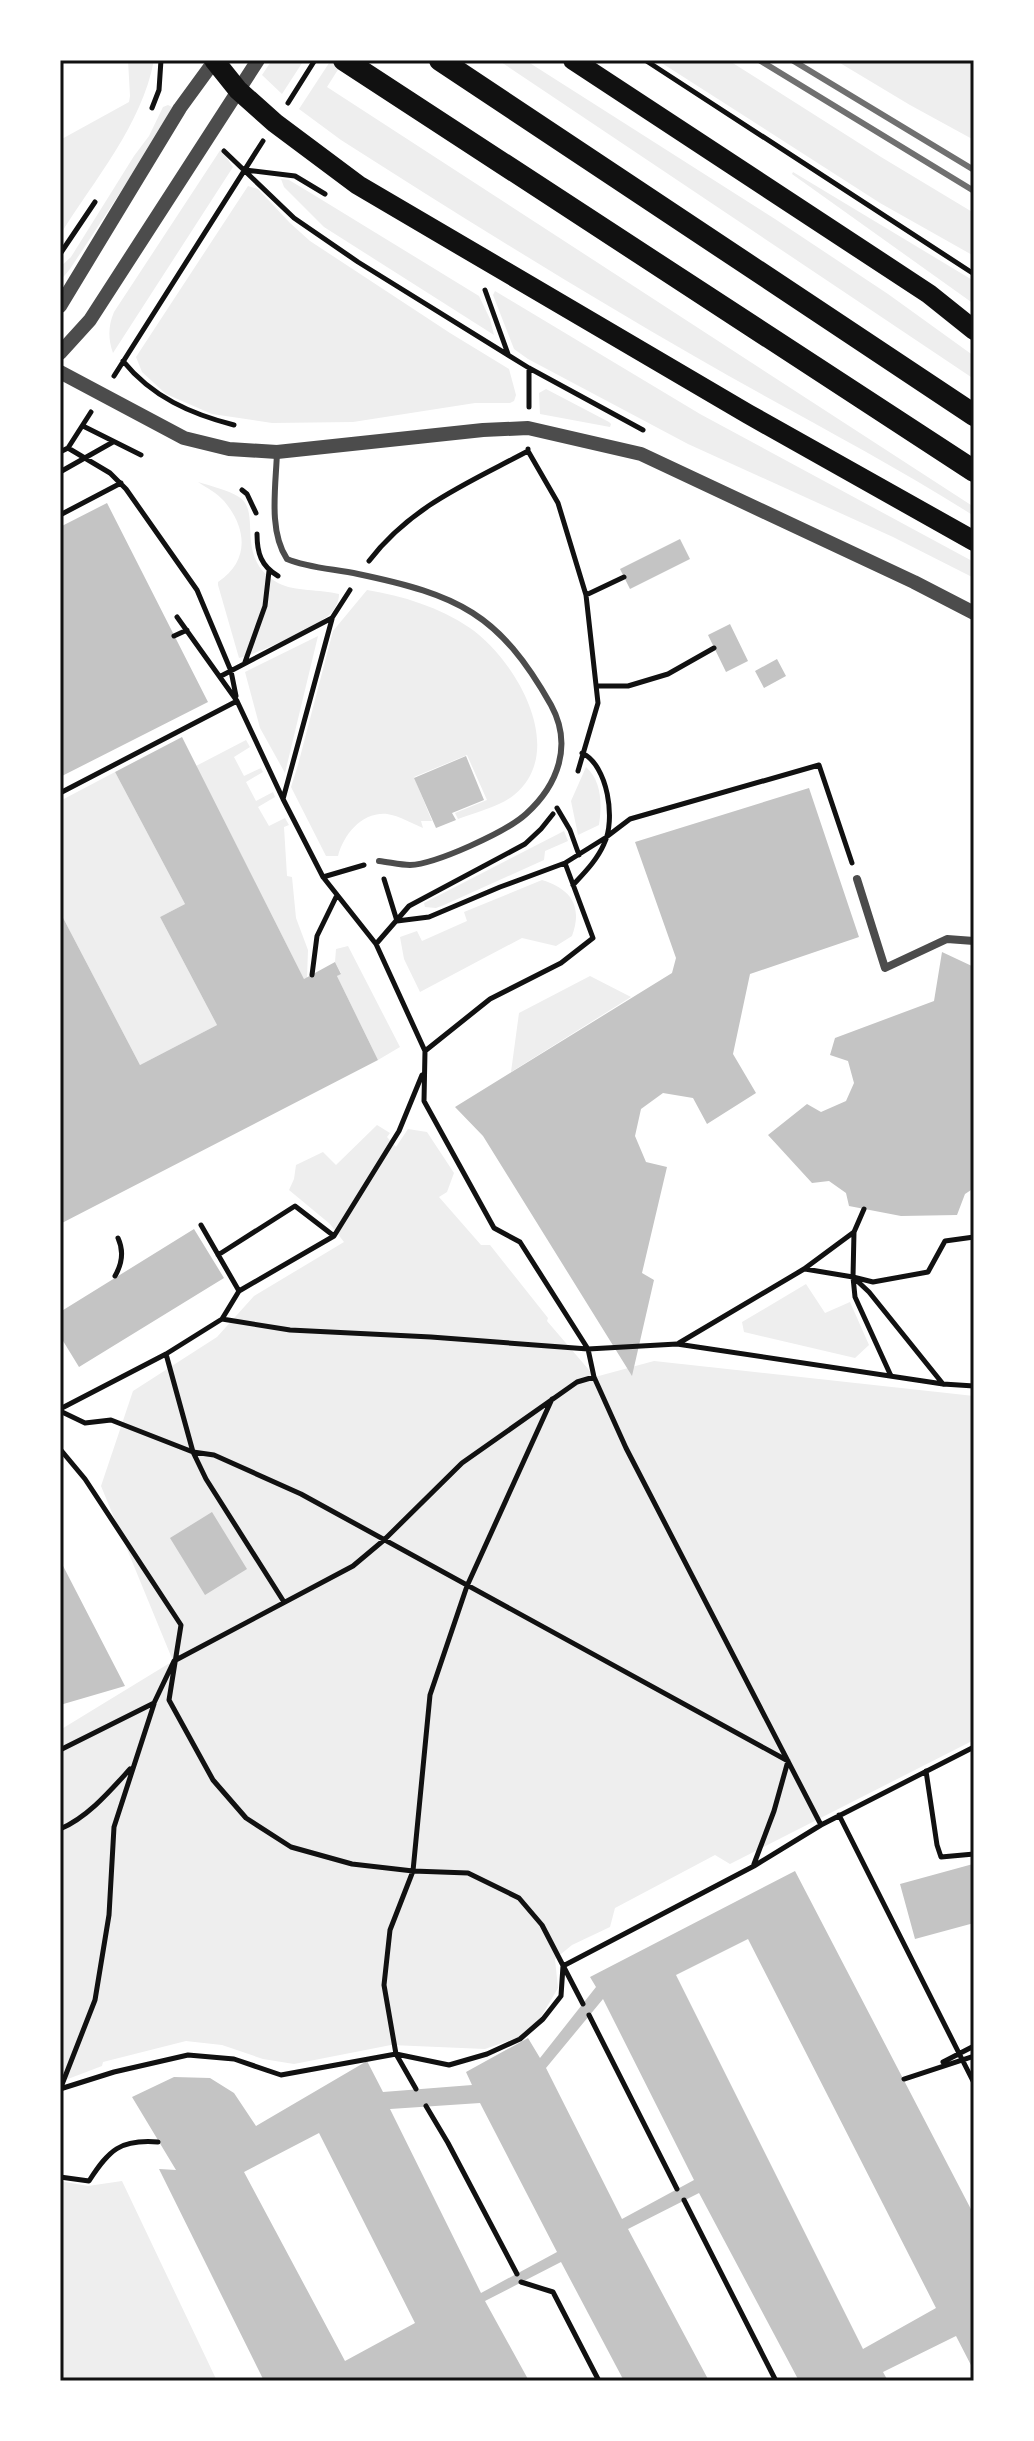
<svg xmlns="http://www.w3.org/2000/svg" width="1034" height="2441" viewBox="0 0 1034 2441" font-family="'Alegreya Sans',sans-serif">
<style>
.green{fill:#eee}
.building{fill:#c4c4c4;fill-rule:evenodd}
.lines{fill:none;stroke-linecap:round;stroke-linejoin:round}
.path{stroke:#111;stroke-width:5}
.service{stroke:#4c4c4c;stroke-width:6}
.minor{stroke:#4c4c4c;stroke-width:8}
.tertiary{stroke:#4c4c4c;stroke-width:14}
.primary{stroke:#111;stroke-width:20}
.motorway{stroke:#111;stroke-width:22}
.rail{stroke:#707070;stroke-width:6}
.neatline{fill:none;stroke:#111;stroke-width:3}
</style>
<rect width="100%" height="100%" fill="#fff"/>
<!-- green -->
<path class="green" d="M128,60H154C142,125 94,180 60,235V140L129,102L130,96Z
M272,60H304L282,94L262,75Z
M331,60H344L327,87L974,507V516C883,458 787,410 694,356C574,287 457,214 341,140L299,109Z
M498,60H525L775,219L888,294L974,356V379Z
M657,60H728L881,157L974,213V256L880,203Z
M835,60H974V140L910,105Z
M168,105L172,107L156,138L70,269L60,281V267L71,257L134,156L149,136L163,107Z
M221,149L233,167L113,353C108,339 108,326 114,312Z
M793,172L974,281V304L792,174Z
M281,179L289,180L309,192L479,296L490,319L494,335L324,227L284,187Z
M248,186L258,189L290,223L310,241L450,333L509,369L516,395L514,401L510,403H475L353,422L272,423L212,414L166,394L142,372L136,357Z
M495,291L700,414L974,562V578L893,537L688,444L528,359L514,349L493,295Z
M546,389L609,422L611,424L610,427L540,414L539,393Z
M198,482C211,486 228,490 239,497C263,512 233,558 278,583C295,592 320,589 339,594C339,602 335,610 328,616C309,630 262,652 239,658L218,585V582C250,561 247,528 224,501C217,493 207,488 198,482Z
M367,590C403,596 439,607 470,628C515,659 569,750 514,795C499,807 476,812 458,819L455,813L487,800L467,755L414,777L432,821H421L423,828C411,823 400,816 387,814C362,812 344,834 338,856H326L291,787L298,765L333,631Z
M318,636L285,773L260,728L245,672Z
M246,740L250,747L234,757L244,776L261,768L263,772L246,782L256,801L273,792L275,797L258,807L269,826L285,818L289,825L284,827L287,876L292,877L296,918L308,950L307,978L304,979L196,766Z
M586,767C602,781 602,805 599,825L578,835L571,801Z
M115,772L185,904L160,917L217,1025L140,1065L60,912V801Z
M564,831L568,841L545,851L544,860L444,905L436,908L425,907L424,903Z
M542,880C571,889 583,906 572,936L556,946L522,938L420,992L404,959L400,937L417,931L422,941L467,921L464,912Z
M348,946L400,1047L378,1060L337,976L341,973L335,962L336,949Z
M590,976L631,997L511,1072L519,1013Z
M377,1125L390,1133L387,1137L396,1147L408,1129L427,1132L454,1173L447,1192L439,1197L481,1245H490L548,1318L547,1321L595,1377L654,1361L974,1396V1740L730,1864L715,1855L615,1908L610,1927L572,1945L555,1959L558,1988L541,2017L519,2037L485,2049L391,2045L294,2064L263,2059L222,2045L186,2041L103,2062L102,2066L60,2082V1730L173,1661L101,1486L133,1391L217,1337L254,1296L344,1242L330,1224L289,1190L294,1179L296,1165L323,1152L336,1165Z
M806,1284L825,1313L850,1302L869,1345L855,1358L744,1332L742,1322Z
M60,2181L88,2186L122,2181L217,2381H60Z"/>
<!-- building -->
<path class="building" d="M107,503L208,702L60,777V527Z
M680,539L690,559L630,589L620,569Z
M730,624L748,661L726,672L708,635Z
M777,659L786,676L764,688L755,671Z
M182,737L304,979L335,962L341,974L337,976L378,1060L60,1224V912L140,1065L217,1025L160,917L185,904L115,772Z
M466,756L484,800L452,813L456,820L436,828L414,778Z
M809,788L859,937L750,974L733,1054L756,1093L707,1124L693,1098L663,1093L641,1109L635,1136L646,1162L667,1167L642,1273L654,1280L632,1376L483,1136L455,1107L672,973L676,958L635,842Z
M942,952L974,967V1188L965,1194L957,1215L901,1216L849,1206L846,1193L829,1181L812,1183L768,1135L807,1104L821,1112L846,1101L854,1083L848,1061L830,1055L835,1038L934,1001Z
M194,1229L224,1278L79,1367L60,1336V1312Z
M212,1512L247,1569L205,1595L170,1538Z
M60,1560L125,1686L60,1705Z
M973,1864L974,1923L915,1939L900,1884Z
M795,1871L974,2215V2371L956,2336L883,2372L888,2381H799L699,2193L628,2229L709,2381H624L561,2262L485,2301L529,2381H264L159,2169L176,2170L132,2097L174,2077L210,2078L234,2093L256,2126L367,2061L383,2092L472,2085L466,2072L528,2038L540,2058L596,1987L590,1977ZM748,1939L936,2308L863,2349L676,1975ZM603,1999L694,2180L622,2219L546,2068ZM480,2103L557,2252L481,2293L390,2109ZM319,2133L415,2323L345,2361L244,2172Z"/>
<g class="lines">
<!-- path -->
<path class="path" d="M645,60L974,274
M288,103L315,60
M152,108L159,90L161,60
M224,151L294,218L358,262L529,368L643,430
M245,170L295,176L325,194
M60,254L95,202
M485,290L508,354
M123,361C152,397 191,414 234,425
M529,368V407
M114,376L263,141
M83,426L141,455
M68,448L110,473L126,489L197,590L231,671L236,696
M528,451L558,503L586,595L598,703L578,771
M60,452L68,448L91,412
M60,472L113,442
M242,490L247,494L256,513
M60,515L121,483
M257,534C257,553 261,566 278,576
M369,561C411,506 468,483 528,451V449
M586,595L624,577
M177,617L237,701L283,799L323,877L376,944L425,1051L424,1101L494,1228L520,1242L588,1349L594,1377L626,1448L821,1825
M174,636L187,630
M245,662L265,606L269,571
M221,676L332,618L350,590
M597,686H628L668,674L714,648
M60,793L237,701
M283,799L332,619
M557,808L570,830L579,855
M565,863L605,838L630,819L819,765L852,863
M323,877L364,865
M384,879L397,921L429,917L500,887L565,863L593,938L561,963L490,999L425,1051
M573,885C585,872 597,860 604,844C616,820 608,765 582,753
M376,944L409,906L525,844L541,829L553,814
M312,975L317,936L337,895
M201,1225L239,1291
M218,1255L295,1206L334,1236
M805,1269L853,1277L869,1292L943,1384
M115,1276C122,1264 124,1251 118,1238
M853,1277L854,1232L864,1209
M222,1319L239,1291L334,1236L399,1131L422,1075
M679,1343L804,1269L854,1232
M891,1376L855,1297L853,1277L873,1282L928,1272L945,1241L974,1237
M60,1409L166,1354
M60,1411L85,1423L111,1420L193,1452L214,1455L301,1494L788,1761L774,1811L754,1864
M60,1449L85,1479L181,1625L169,1700L213,1780L246,1818L291,1847L352,1864L413,1871L468,1873L519,1898L542,1925L583,2004
M284,1602L206,1479L193,1452L166,1354L222,1319L290,1330L431,1337L588,1349L677,1344L943,1384L974,1386
M60,1750L154,1703L174,1661L353,1566L384,1540L462,1463L577,1382L594,1377
M926,1771L937,1845L941,1857L974,1854
M839,1815L974,2083
M60,1829C88,1817 110,1791 130,1769
M589,2015L677,2189
M943,2062L974,2046
M904,2079L974,2056
M61,2087L95,2000L109,1915L114,1827L154,1704
M60,2089L114,2072L188,2055L234,2059L281,2075L396,2054L449,2065L487,2054L520,2039L543,2019L561,1996L563,1966L754,1866L821,1825L974,1747
M416,2089L396,2054L384,1985L390,1930L413,1871L430,1695L467,1586L552,1399
M426,2106L448,2143L517,2274
M60,2177L89,2181C109,2150 120,2139 158,2142
M684,2200L776,2381
M521,2282L553,2292L599,2381"/>
<!-- service -->
<path class="service" d="M277,452C276,485 268,531 287,559C308,568 335,569 358,574C458,595 499,613 551,705C573,745 558,785 526,814C506,832 436,864 410,865C400,865 389,862 379,861"/>
<!-- minor -->
<path class="minor" d="M857,879L885,968L947,939L974,941"/>
<!-- tertiary -->
<path class="tertiary" d="M60,306L180,108L215,60
M60,353L90,320L258,60
M60,372L184,438L229,449L277,452L483,430L528,428L641,454L914,582L974,613"/>
<!-- primary -->
<path class="primary" d="M214,60L238,90L275,123L358,185L748,414L974,541
M573,60L929,294L974,330"/>
<!-- motorway -->
<path class="motorway" d="M344,60L974,471
M440,60L974,415"/>
<!-- rail -->
<path class="rail" d="M759,60L974,191
M792,60L974,170"/>
</g>
<!-- border -->
<rect width="1034" height="2441" fill="none" stroke="#ffffff" stroke-width="124"/>
<rect x="62" y="62" width="910" height="2317" class="neatline"/>
</svg>
